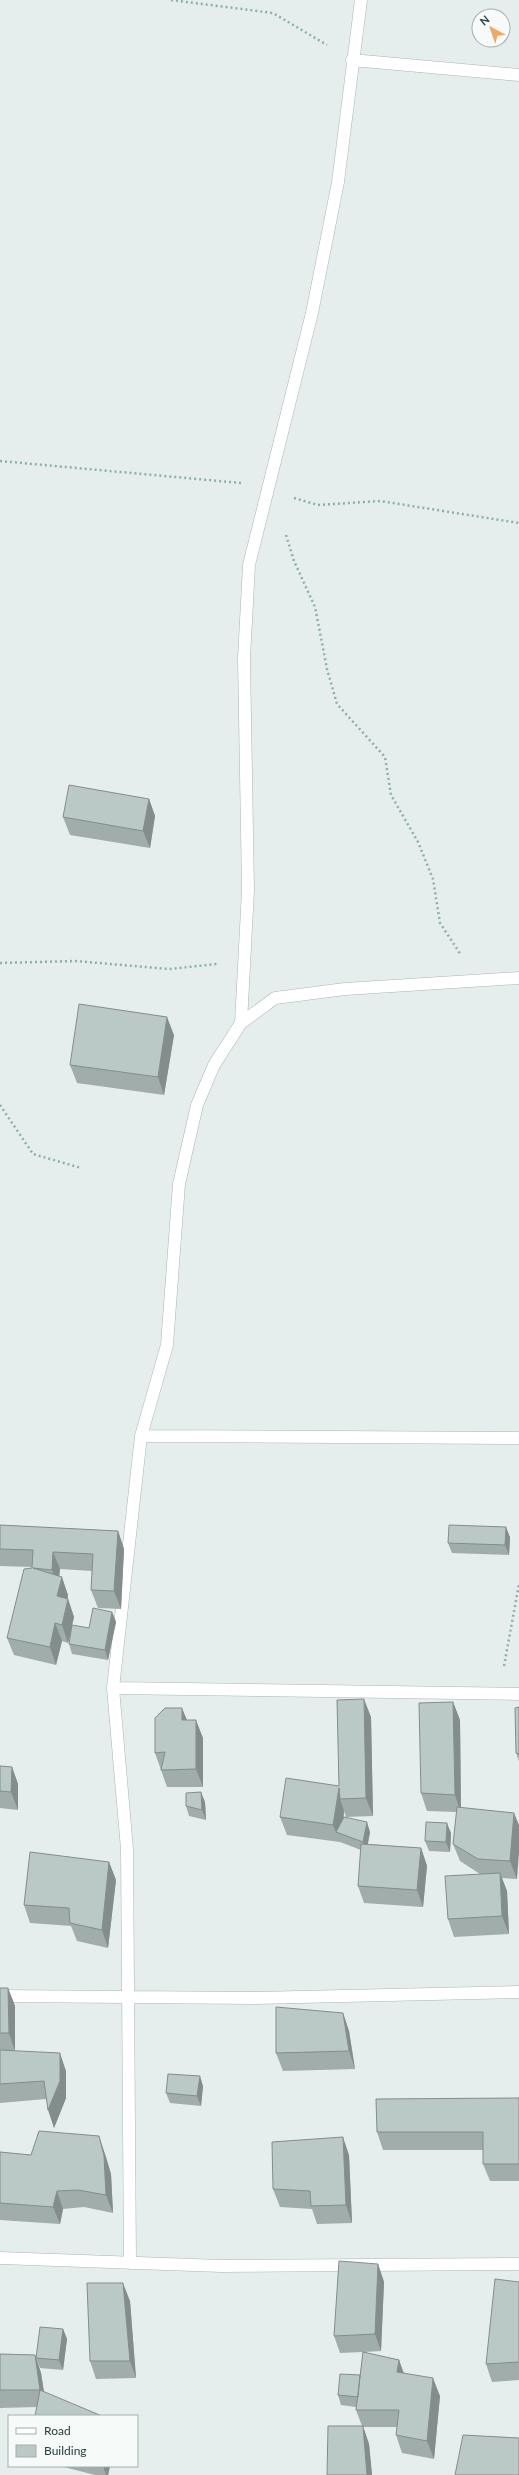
<svg xmlns="http://www.w3.org/2000/svg" width="519" height="2475" viewBox="0 0 519 2475" font-family="Lato,sans-serif">
<style>
.lines{fill:none;stroke-linecap:round;stroke-linejoin:round}
.street-casing{stroke:#a8b6b6;stroke-width:13}
.path{stroke:#87b1af;stroke-width:2.5;stroke-dasharray:2 3;stroke-linecap:butt}
.street{stroke:#fff;stroke-width:12}
.wall{fill:#a1adaa}
.shaded-wall{fill:#838d8b}
.building{fill:#bbc9c6;stroke:#838d8b}
</style>
<rect width="100%" height="100%" fill="#e6eeed"/>
<g class="lines">
<defs>
<path id="street" d="M352,60L519,75
M241,1023L248,890L244,658L249,565L312,313L338,182L361,0
M141,1436L519,1438
M113,1688L519,1694
M0,1996L255,1998L519,1992
M0,2258L221,2266L519,2264
M130,2263L127,1849L113,1688L141,1436L167,1345L179,1184L197,1105L214,1065L241,1023L275,998L345,989L519,978"/>
</defs>
<!-- street casing -->
<use href="#street" class="street-casing"/>
<!-- path -->
<path class="path" d="M171,0L273,13L327,45
M0,461L241,483
M294,498L318,505L380,501L519,523
M286,535L294,561L315,607L327,669L337,704L385,757L391,795L418,842L433,879L440,923L461,955
M0,963L75,961L169,969L217,964
M0,1105L33,1154L81,1168
M504,1666L519,1584"/>
<!-- street -->
<use href="#street" class="street"/>
</g>
<!-- wall -->
<path class="wall" d="M149,799L155,816L150,848L70,835L63,817Z
M174,1035L164,1095L77,1083L70,1065Z
M0,1525L118,1531L124,1549L121,1609L98,1608L91,1590L92,1571L60,1569L59,1577L68,1595V1599L74,1617L72,1625L89,1628L112,1612L116,1622L108,1660L72,1654L69,1644L71,1633L68,1643L62,1641L56,1665L14,1655L7,1638L32,1567L0,1566Z
M510,1537L509,1555L452,1553L448,1543Z
M453,1702L460,1720L461,1808L514,1813L517,1879L502,1878L507,1891L509,1934L454,1937L448,1919L480,1874L460,1861L453,1844L457,1812L427,1811L421,1793Z
M519,1707V1761L516,1753Z
M371,1717L373,1816L346,1817L344,1811V1817L370,1832L368,1844L421,1848L427,1866L423,1907L364,1903L358,1886L361,1850L340,1842L287,1835L280,1817L339,1786Z
M187,1720L203,1738V1787H167L155,1753Z
M0,1766L12,1767L18,1784V1810L0,1808Z
M205,1802L206,1820L189,1816L186,1806Z
M451,1833L450,1852L429,1851L425,1841Z
M109,1862L116,1880L108,1948L77,1941L71,1926L30,1923L24,1905Z
M0,1988H8L15,2006V2051L0,2050Z
M343,2013L349,2031L355,2069L283,2071L276,2053Z
M0,2050L66,2071V2098L54,2128L46,2099L0,2103Z
M203,2086L201,2106L170,2103L166,2093Z
M519,2098V2181H490L483,2164V2150H383L377,2132Z
M0,2152L31,2155L105,2154L111,2174L113,2213L84,2207L63,2209L60,2224L0,2220Z
M349,2155L352,2223L317,2224L312,2209L280,2207L273,2189Z
M378,2264L384,2282L381,2351L364,2352L399,2360L404,2373L440,2396L434,2459L402,2453L396,2435L397,2427H363L369,2444L372,2475H327L362,2426L356,2410V2407L341,2405L338,2395L360,2375L363,2352L340,2353L334,2336Z
M519,2282V2380L492,2382L486,2364Z
M130,2301L136,2378L96,2379L90,2361Z
M63,2329L67,2339L63,2370L40,2368L36,2358Z
M0,2354L35,2355L41,2373L44,2391L37,2407L0,2408Z
M60,2466H110L108,2475H95Z"/>
<!-- shaded-wall -->
<path class="shaded-wall" d="M149,799L155,816L150,848L143,831Z
M167,1017L174,1035L164,1095L158,1077Z
M506,1527L510,1537L509,1555L505,1545Z
M118,1531L124,1549L121,1609L114,1591Z
M53,1552L60,1569L58,1587L52,1570Z
M62,1577L68,1595L64,1614L57,1596Z
M68,1599L74,1617L68,1643L62,1625Z
M112,1612L116,1622L108,1660L105,1650Z
M55,1623L62,1641L56,1665L50,1647Z
M364,1699L371,1717L373,1816L366,1798Z
M453,1702L460,1720L461,1813L455,1795Z
M182,1708L189,1725L182,1720Z
M196,1720L203,1738V1787L196,1769Z
M12,1767L18,1784V1810L11,1792Z
M339,1788L340,1799L344,1811L341,1834L336,1832L333,1825Z
M201,1792L205,1802L206,1820L202,1810Z
M514,1813L519,1825V1852L517,1879L510,1861Z
M367,1822L370,1832L366,1852L363,1842Z
M447,1823L451,1833L450,1852L446,1842Z
M421,1848L427,1866L423,1907L417,1890Z
M109,1862L116,1880L108,1948L102,1930Z
M500,1873L507,1891L509,1934L502,1916Z
M8,1988L15,2006V2051L9,2033Z
M343,2013L349,2031L355,2069L349,2051Z
M60,2053L66,2071V2098L54,2128L48,2110Z
M200,2076L203,2086L201,2106L197,2096Z
M99,2136L105,2154L111,2174L113,2213L106,2195Z
M343,2137L349,2155L352,2223L346,2205Z
M57,2191L63,2209L60,2224L53,2207Z
M378,2264L384,2282L381,2351L375,2334Z
M123,2283L130,2301L136,2378L130,2361Z
M63,2329L67,2339L63,2370L59,2360Z
M35,2355L41,2373L46,2407L40,2390Z
M399,2360L405,2378L397,2372Z
M433,2378L440,2396L434,2459L427,2441Z
M363,2426L369,2444L372,2475H367Z
M103,2466H110L108,2475H106Z"/>
<!-- building -->
<path class="building" d="M69,785L149,799L143,831L63,817Z
M79,1004L167,1017L158,1077L70,1065Z
M0,1525L118,1531L114,1591L91,1590L93,1554L53,1552L52,1570L33,1568L62,1577L57,1596L68,1599L62,1625L55,1623L50,1647L7,1638L24,1569L32,1568L33,1550L0,1549Z
M449,1525L506,1527L505,1545L448,1543Z
M93,1608L112,1612L105,1650L69,1644L72,1625L89,1628Z
M364,1699L366,1798L340,1799L339,1788L333,1825L280,1817L286,1778L339,1786L337,1700Z
M453,1702L455,1795L421,1793L419,1703Z
M519,1707V1754L516,1753L515,1708Z
M165,1708H182V1720H196V1769L161,1770L165,1752L155,1753V1718Z
M0,1766L12,1767L11,1792L0,1791Z
M201,1792L202,1810L186,1806V1793Z
M457,1807L514,1813L510,1861L478,1859L453,1844Z
M344,1817L367,1822L363,1842L336,1832Z
M426,1822L447,1823L446,1842L425,1841Z
M361,1844L421,1848L417,1890L358,1886Z
M30,1852L109,1862L102,1930L70,1923L69,1908L24,1905Z
M500,1873L502,1916L448,1919L445,1876Z
M0,1988H8L9,2033H0Z
M276,2007L343,2013L349,2051L276,2053Z
M0,2050L60,2053V2081L48,2110L44,2081L0,2084Z
M168,2074L200,2076L197,2096L166,2093Z
M519,2098V2164H483V2132H377L376,2099Z
M39,2131L99,2136L104,2156L106,2195L78,2190L57,2191L53,2207L0,2203V2152L31,2155Z
M343,2137L346,2205L311,2206L310,2191L273,2189L272,2142Z
M339,2261L378,2264L375,2334L334,2336Z
M495,2279L519,2282V2362L486,2364Z
M87,2283H123L130,2361H90Z
M40,2327L63,2329L59,2360L36,2358Z
M363,2352L399,2360L397,2372L433,2378L427,2441L396,2435L399,2410H356Z
M0,2354L35,2355L40,2390H0Z
M340,2374L360,2375L358,2397L338,2395Z
M40,2390L102,2416H35Z
M328,2426H363L367,2475H327Z
M463,2435L519,2438V2475H455Z"/>
<!-- legend -->
<rect x="8" y="2415" width="130" height="52" fill="#f6faf9" stroke="#a2b0af"/>
<rect x="16" y="2428" width="20" height="6" fill="#ffffff" stroke="#a2b0af"/>
<text x="44" y="2435" font-size="12" fill="#244040">Road</text>
<rect x="16" y="2445" width="20" height="12" fill="#bbc9c6" stroke="#a2b0af"/>
<text x="44" y="2455" font-size="12" fill="#244040">Building</text>
<!-- north arrow -->
<g transform="translate(491 28) rotate(320)"><circle r="19" fill="#f6faf9" stroke="#a2b0af"/>
<path d="M0-3L7 15L0 10L-7 15Z" fill="#efa963"/>
<text y="-6" font-size="11" font-weight="bold" text-anchor="middle" fill="#244040">N</text>
</g>
</svg>
